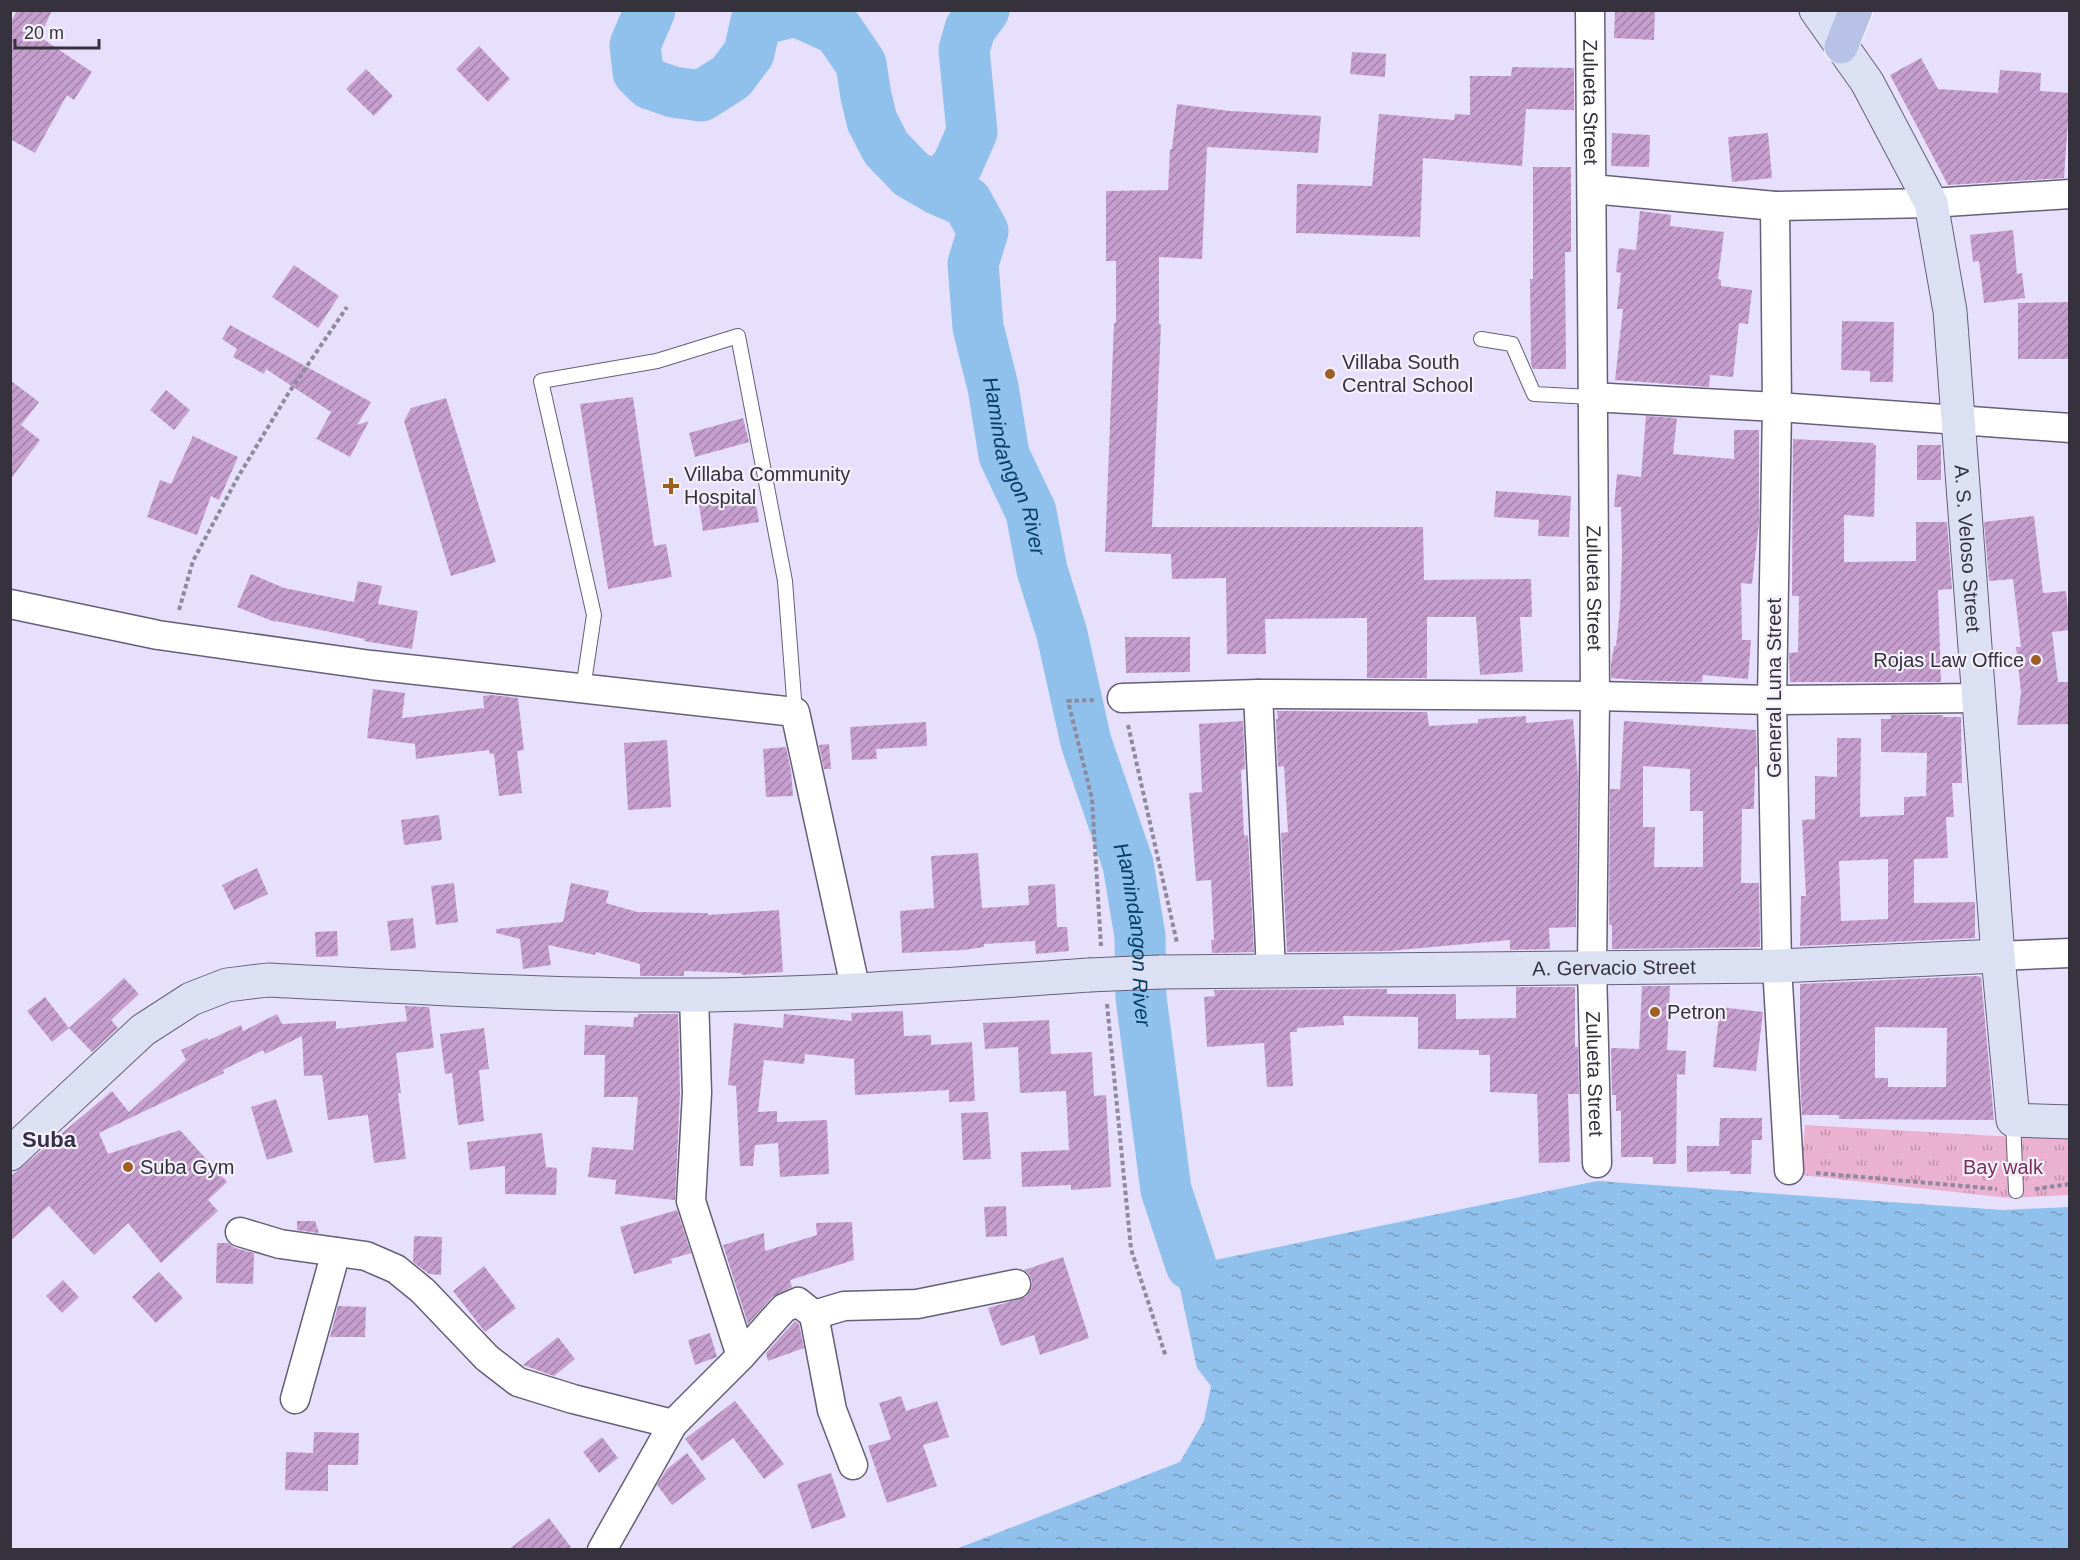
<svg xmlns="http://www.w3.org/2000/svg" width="2080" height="1560" viewBox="0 0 2080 1560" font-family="Arial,sans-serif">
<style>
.park{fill:url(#park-tufts)}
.water{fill:url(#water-ripples)}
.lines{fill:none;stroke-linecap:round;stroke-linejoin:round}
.river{stroke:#90c0ec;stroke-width:51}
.building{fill:url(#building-hatch);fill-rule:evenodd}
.lane-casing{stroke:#655f77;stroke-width:16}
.street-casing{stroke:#655f77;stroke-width:31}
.secondary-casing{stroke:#655f77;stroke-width:35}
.primary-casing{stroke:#fff;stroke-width:35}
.path{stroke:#8e899d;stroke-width:4;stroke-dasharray:4.5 3;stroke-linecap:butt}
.lane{stroke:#fff;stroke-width:14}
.street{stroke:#fff;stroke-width:28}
.secondary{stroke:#dbe1f3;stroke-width:33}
.primary{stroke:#b8c2e7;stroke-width:33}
.secondary-bridge-casing{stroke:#655f77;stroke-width:35;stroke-linecap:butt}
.secondary-bridge{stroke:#dbe1f3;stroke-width:33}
.poi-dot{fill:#9d5f24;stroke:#f3f0fc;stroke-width:2}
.labels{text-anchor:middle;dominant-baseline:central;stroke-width:4.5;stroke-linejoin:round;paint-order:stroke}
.street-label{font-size:20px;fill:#35323d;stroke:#f3f0fc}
.poi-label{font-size:20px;fill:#35323d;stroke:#f3f0fc;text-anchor:start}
.park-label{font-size:20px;fill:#77315b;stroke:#f3f0fc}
.water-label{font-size:21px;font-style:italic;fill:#043e67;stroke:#f3f0fc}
.quarter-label{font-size:22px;font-weight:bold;fill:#352f45;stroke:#f3f0fc}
</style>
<defs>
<pattern id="park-tufts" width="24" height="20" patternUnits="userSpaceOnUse" patternTransform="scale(1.5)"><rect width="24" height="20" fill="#ebb1d0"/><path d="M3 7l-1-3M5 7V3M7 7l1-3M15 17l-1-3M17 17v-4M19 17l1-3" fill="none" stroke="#bf91aa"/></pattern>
<pattern id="water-ripples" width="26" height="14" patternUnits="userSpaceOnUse" patternTransform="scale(1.5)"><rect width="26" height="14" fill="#90c0ec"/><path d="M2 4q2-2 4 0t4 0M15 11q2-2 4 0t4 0" fill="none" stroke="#769dc0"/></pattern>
<pattern id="building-hatch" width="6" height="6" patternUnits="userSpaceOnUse" patternTransform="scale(1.5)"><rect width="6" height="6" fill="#c79fcf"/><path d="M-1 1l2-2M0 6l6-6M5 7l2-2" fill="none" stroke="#a282a9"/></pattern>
</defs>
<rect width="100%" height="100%" fill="#e7e0fd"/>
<!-- park -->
<path class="park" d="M1805,1125L2033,1138L2069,1136V1195L2009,1198L1801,1175Z"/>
<!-- water -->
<path class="water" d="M1597,1181L2003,1210L2069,1207V1549H956L1180,1462L1204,1421L1211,1386L1197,1368L1178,1279L1191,1265Z"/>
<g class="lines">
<!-- river -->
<g class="river">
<path id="s1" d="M650,10L635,45L638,72L650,84L673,92L701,96L731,77L749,53L756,21L796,11L838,30L861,64L866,96L872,121L886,148L911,174L937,189L967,202L983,231L973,264L978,327L993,387L1004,455L1031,512L1042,570L1062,634L1086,742L1128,864L1140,936L1141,997L1166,1190L1191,1265"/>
<path d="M937,189L957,166L972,132L964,50L970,29L984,10"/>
</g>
</g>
<!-- building -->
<path class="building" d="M17,10H52L40,37L92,72L74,100L67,95L35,153L10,139V24Z
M1615,10H1655L1654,40L1614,38Z
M479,46L510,79L488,102L456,69Z
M1352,52L1386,54L1385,77L1350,74Z
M1921,58L1938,89L1998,93L2000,70L2041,73L2040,91L2070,93L2064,178L1948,185L1890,75Z
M1512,67L1574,68V110L1526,109L1522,166L1423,158L1420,237L1296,233L1297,184L1372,186L1379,114L1454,120L1455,114L1470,115V76H1511Z
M366,69L393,96L374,116L346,89Z
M1177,104L1230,111L1321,116L1318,153L1207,147L1202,259L1159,257V324L1161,325L1152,527H1423L1424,580L1531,579L1532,617H1520L1523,672L1480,675L1476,617H1427V678H1367V618L1265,619L1266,654H1227L1226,578L1172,579L1171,554L1105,552L1114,323H1116V261H1106V191L1168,190L1170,149H1172Z
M1612,133L1650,135L1649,167L1611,166Z
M1768,133L1772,178L1732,182L1728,137Z
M1533,167H1571V252H1565L1566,369H1533L1531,364L1530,279H1533Z
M1640,211L1671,215L1670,226L1724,232L1718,279L1721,280V286L1752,290L1748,324L1739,323L1733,377L1710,375L1709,387L1615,380L1623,309H1617L1621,273L1616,272L1619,248L1636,250Z
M2013,230L2017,274L2022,273L2025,298L1984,303L1979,261L1973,262L1970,235Z
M294,265L339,296L318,328L272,297Z
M2069,302L2068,359H2018V303Z
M1842,321L1894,322L1893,382H1870V371L1841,370Z
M230,325L371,402L357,425L369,421L350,457L315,438H317L331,412L266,369L264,374L233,357L237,349L222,339Z
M10,380L39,402L21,425L40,440L10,480Z
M166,390L190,410L174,430L150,410Z
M633,397L654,546L666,544L672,577L608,589L580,404Z
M446,398L496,562L451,576L404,421L411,408Z
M1646,416L1677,418L1673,454L1734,459V430H1759V523L1752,584L1741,583L1742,640H1751L1748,679L1703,675L1702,682L1633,680L1611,678V664L1614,646H1616L1620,607L1622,556L1621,507H1614L1617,474L1641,477Z
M743,418L749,442L695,457L689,433Z
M193,436L238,457L219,500L211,496L197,535L147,517L160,480L171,484Z
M1793,439L1874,443L1873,445H1876L1874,517L1844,515V562L1916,561V522H1947L1952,589L1938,590L1941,682H1790L1789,653L1798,652L1799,596H1792Z
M1917,445H1941V480H1917Z
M1496,491L1571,496L1569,537L1538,536L1539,520L1494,517Z
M755,496L759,522L703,531L699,505Z
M2034,516L2043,593L2066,591L2070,630L2052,632L2058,682H2070V724L2017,725L2021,692L2016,647H2021L2013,579L1989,581L1984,522Z
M251,574L284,588L354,602L358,581L382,586L378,604L418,611L412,649L364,641L365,639L276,621L275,622L237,607Z
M1125,637H1190V672L1126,673Z
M373,689L405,693L402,718L484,708L483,696L491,695L518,698L524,750L517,751L522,793L499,796L494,754H490L489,750L416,759L415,744L367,738Z
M1277,711L1427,712L1429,726L1478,723V719L1526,716V723L1573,719L1578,778L1576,927L1549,928L1550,949L1510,950V940L1388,951L1287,952L1281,833L1288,832L1284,766L1278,767L1276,719H1278Z
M1891,715H1943V717H1961L1962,783H1952L1954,817H1946L1948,858L1914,859V903L1975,902V938L1800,946L1801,896H1806L1802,820L1815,819V776L1837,777V738H1861L1860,817L1904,815V797L1926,796L1927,753L1881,752V719H1891ZM1888,859V919L1841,921L1839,861Z
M1243,721L1245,769L1241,770L1244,836L1248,835L1254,952L1212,953L1211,940H1214L1211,880L1196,881L1189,793L1202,792L1199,724Z
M1624,721L1756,730L1757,767H1755L1754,809H1742L1741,883H1759L1760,947L1612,949V925H1609L1610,789H1620ZM1643,766L1690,769V811H1703V867H1654L1655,827H1643Z
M926,722L927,746L876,749L877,759L852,760L850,727Z
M667,740L671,807L628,810L624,743Z
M829,744L831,769H824L819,745Z
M786,747L791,771L793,796L766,797L763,749Z
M439,815L442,840L404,845L401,820Z
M978,853L982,908L1029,905L1028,886L1055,884L1057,927H1067L1069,951L1036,954L1035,941L984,944V947L964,950L902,953L900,911L934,908L931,856Z
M257,868L268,894L234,910L222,885Z
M454,883L458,922L436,925L431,886Z
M571,883L609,891L606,903L637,912L708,913V915L779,910L783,972L742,975L741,973L684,971V976H640V964L596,952L595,955L548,945L551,965L523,969L520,939L496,933V929L563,922Z
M413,918L416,948L391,951L387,921Z
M337,931L338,956L316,957L315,932Z
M1976,976L1981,977L1994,1120L1839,1119V1115H1802L1800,1071V984ZM1875,1027L1947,1028L1946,1087H1888V1078H1875Z
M124,978L139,994L111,1020L118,1028L92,1052L69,1028Z
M1642,986H1670L1667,1050L1686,1051L1685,1075L1677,1074L1676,1164H1653V1157H1621V1111H1616V1095H1612L1611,1048L1639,1049Z
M1516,987H1575V1047H1578L1579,1094H1568L1570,1162L1539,1163L1537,1094L1490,1092V1055H1479V1050L1418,1049V1017L1343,1016L1344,1025L1297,1028V1032H1290L1293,1086L1267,1087L1264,1043L1207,1047L1204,997L1215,996L1214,990L1387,989V994H1456V1019L1516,1018Z
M45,997L69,1028L52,1042L27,1011Z
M405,1006L429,1007L434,1048L396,1053L401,1093H398L406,1159L374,1163L368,1115L328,1120L322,1075L304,1076L302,1036L265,1054L263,1050L223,1070L224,1073L99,1133L108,1154L180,1130L227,1182L208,1200L218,1211L161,1263L128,1223L94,1255L49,1206L10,1241V1177L112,1091L129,1112L186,1060L181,1050L207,1038L209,1040L241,1025L243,1031L277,1014L282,1024L336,1021V1029L407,1021Z
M1720,1007L1763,1012L1756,1071L1713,1067Z
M903,1011L904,1036L931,1035V1045L972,1042L975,1101L949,1102V1090L855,1095L854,1059L805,1054L804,1064L764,1060L758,1112L777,1111V1122L827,1120L829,1174L780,1177L778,1143L755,1145L753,1166H740L736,1086L728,1085L734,1023L783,1028L784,1014L852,1021L851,1013Z
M638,1014H678L680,1093L675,1200L615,1194L616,1180L588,1177L592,1147L633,1150L638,1097H604L605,1055H584L585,1025L633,1027L634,1017H638Z
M1049,1020L1051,1054L1092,1052L1094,1096L1106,1095L1111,1187L1071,1190V1185L1022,1187L1021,1152L1069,1150L1066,1091L1020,1093L1018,1047L985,1049L983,1023Z
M484,1028L489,1069L479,1070L484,1121L458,1125L452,1073L445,1074L440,1034Z
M276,1099L293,1152L267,1160L251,1107Z
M988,1112L991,1159L963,1160L961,1113Z
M1720,1118H1762V1140H1752L1751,1174H1730V1171L1687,1172V1146H1719Z
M542,1133L546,1167L557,1168L556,1195L505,1194V1166L470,1170L467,1142Z
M1006,1206L1007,1236L986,1237L984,1207Z
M677,1210L691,1253L671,1259L672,1263L634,1274L620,1227Z
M297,1221H315L319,1233L297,1230Z
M852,1222L854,1260L790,1280L792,1287L772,1297L748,1324L723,1245L764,1233L765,1251L817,1235L816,1223Z
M414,1236L442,1237L441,1275L429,1274L413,1262Z
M217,1243H228L235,1248L254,1253L253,1284L216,1283Z
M1063,1257L1089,1338L1040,1355L1034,1335L1001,1346L988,1308L1026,1297L1031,1290L1032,1281L1029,1274L1024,1270Z
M484,1266L516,1308L485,1332L453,1291Z
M159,1272L183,1298L156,1323L132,1297Z
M63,1280L79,1297L62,1313L46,1296Z
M338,1306L366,1307L365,1337H330Z
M795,1321L799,1324L804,1348L768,1361L766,1353Z
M710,1333L717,1357L695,1365L688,1340Z
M558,1337L575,1359L554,1376L523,1365Z
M901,1396L906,1411L937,1401L949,1437L923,1445L937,1486L887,1503L868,1446L891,1439L879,1403Z
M735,1401L784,1464L764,1479L733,1438L702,1461L685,1439Z
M314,1432L359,1433L358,1465H328V1491L285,1490L286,1452L313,1453Z
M602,1437L618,1458L599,1473L583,1452Z
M687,1453L706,1479L672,1505L657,1485L667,1469Z
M831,1473L846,1517L812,1529L797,1484Z
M549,1518L573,1550H508Z"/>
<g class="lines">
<defs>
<path id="lane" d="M1481,339L1512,344L1534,394L1591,397
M583,689L594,615L541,381L657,361L738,336L785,581L795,712
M2013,1120L2016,1191"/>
<g id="street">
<path id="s2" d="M1590,10L1595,696L1592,968L1597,1163"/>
<path d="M1592,189L1775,206L1931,203L2070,194"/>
<path d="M1775,206L1777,407L1772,700L1777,966L1789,1170"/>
<path d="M1591,397L1777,407L2070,428"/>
<path d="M10,604L158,635L371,665L795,712L856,991"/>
<path d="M1258,694L1271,970"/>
<path d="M1122,698L1258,694L1595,696L1772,700L1980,698"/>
<path d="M1998,956L2070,953"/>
<path d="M694,995L697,1093L691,1201L741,1356L784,1308L798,1302L814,1315L844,1306L917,1304L1016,1284"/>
<path d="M240,1232L280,1244L366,1256L396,1269L423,1291L487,1358L518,1382L573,1399L673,1424"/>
<path d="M814,1315L832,1410L853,1465"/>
<path d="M295,1399L336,1252"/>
<path d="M602,1550L673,1424L741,1356"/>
</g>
<g id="secondary">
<path id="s3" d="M1816,10L1867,82L1931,203L1950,311L1998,956L2013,1120L2070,1122"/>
<path id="s4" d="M1160,972L1777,966L1998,956"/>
<path d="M10,1154L143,1030L191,999L227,985L268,980C410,987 552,996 694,995C826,994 957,984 1089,975"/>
</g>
<path id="primary" d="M1841,47L1856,10"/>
</defs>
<!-- lane casing -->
<use href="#lane" class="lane-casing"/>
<!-- street casing -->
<use href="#street" class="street-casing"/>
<!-- secondary casing -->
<use href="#secondary" class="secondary-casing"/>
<!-- primary casing -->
<use href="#primary" class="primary-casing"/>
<!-- path -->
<path class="path" d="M179,610L193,561L238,477L288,394L347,307
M1094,700L1068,701L1092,799L1101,946
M1128,725L1177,943
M1107,1004L1131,1249L1166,1357
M1816,1173L1997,1189
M2035,1189L2070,1184"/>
<!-- lane -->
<use href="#lane" class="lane"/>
<!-- street -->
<use href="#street" class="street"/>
<!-- secondary -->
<use href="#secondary" class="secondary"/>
<!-- primary -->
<use href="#primary" class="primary"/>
<defs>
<path id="secondary-bridge" d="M1089,975L1160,972"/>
</defs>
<!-- secondary-bridge casing -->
<use href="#secondary-bridge" class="secondary-bridge-casing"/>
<!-- secondary-bridge -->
<use href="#secondary-bridge" class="secondary-bridge"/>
</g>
<!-- markers -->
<g class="poi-dot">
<circle cx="1330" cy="374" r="6"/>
<path d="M668 477h6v6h6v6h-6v6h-6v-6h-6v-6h6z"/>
<circle cx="2036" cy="660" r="6"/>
<circle cx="1655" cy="1012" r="6"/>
<circle cx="128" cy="1167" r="6"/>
</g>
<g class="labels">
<!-- street labels -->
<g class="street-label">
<text stroke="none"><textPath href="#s2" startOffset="92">Zulueta Street</textPath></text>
<text stroke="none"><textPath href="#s3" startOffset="573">A. S. Veloso Street</textPath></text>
<text stroke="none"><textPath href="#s2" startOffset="578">Zulueta Street</textPath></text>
<text transform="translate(1774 688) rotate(-90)">General Luna Street</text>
<text stroke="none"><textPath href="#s4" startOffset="454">A. Gervacio Street</textPath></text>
<text stroke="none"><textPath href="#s2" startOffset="1064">Zulueta Street</textPath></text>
</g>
<!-- poi labels -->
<g class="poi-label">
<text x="1342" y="362">Villaba South<tspan x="1342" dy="23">Central School</tspan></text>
<text x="684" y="474">Villaba Community<tspan x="684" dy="23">Hospital</tspan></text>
<text x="2024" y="660" text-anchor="end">Rojas Law Office</text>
<text x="1667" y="1012">Petron</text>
<text x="140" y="1167">Suba Gym</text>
</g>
<!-- park labels -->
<g class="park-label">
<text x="2003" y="1167">Bay walk</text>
</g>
<!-- water labels -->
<g class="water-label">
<text stroke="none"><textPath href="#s1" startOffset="824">Hamindangon River</textPath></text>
<text stroke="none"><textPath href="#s1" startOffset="1310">Hamindangon River</textPath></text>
</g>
<!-- quarter labels -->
<g class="quarter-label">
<text x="49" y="1139">Suba</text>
</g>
</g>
<!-- border -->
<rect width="2080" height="1560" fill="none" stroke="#35323d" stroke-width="24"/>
<!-- scale -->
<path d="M15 39v9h84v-9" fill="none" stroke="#35323d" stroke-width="3"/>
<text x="24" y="39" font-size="18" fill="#35323d" stroke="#f3f0fc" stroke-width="4.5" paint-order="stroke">20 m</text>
</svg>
